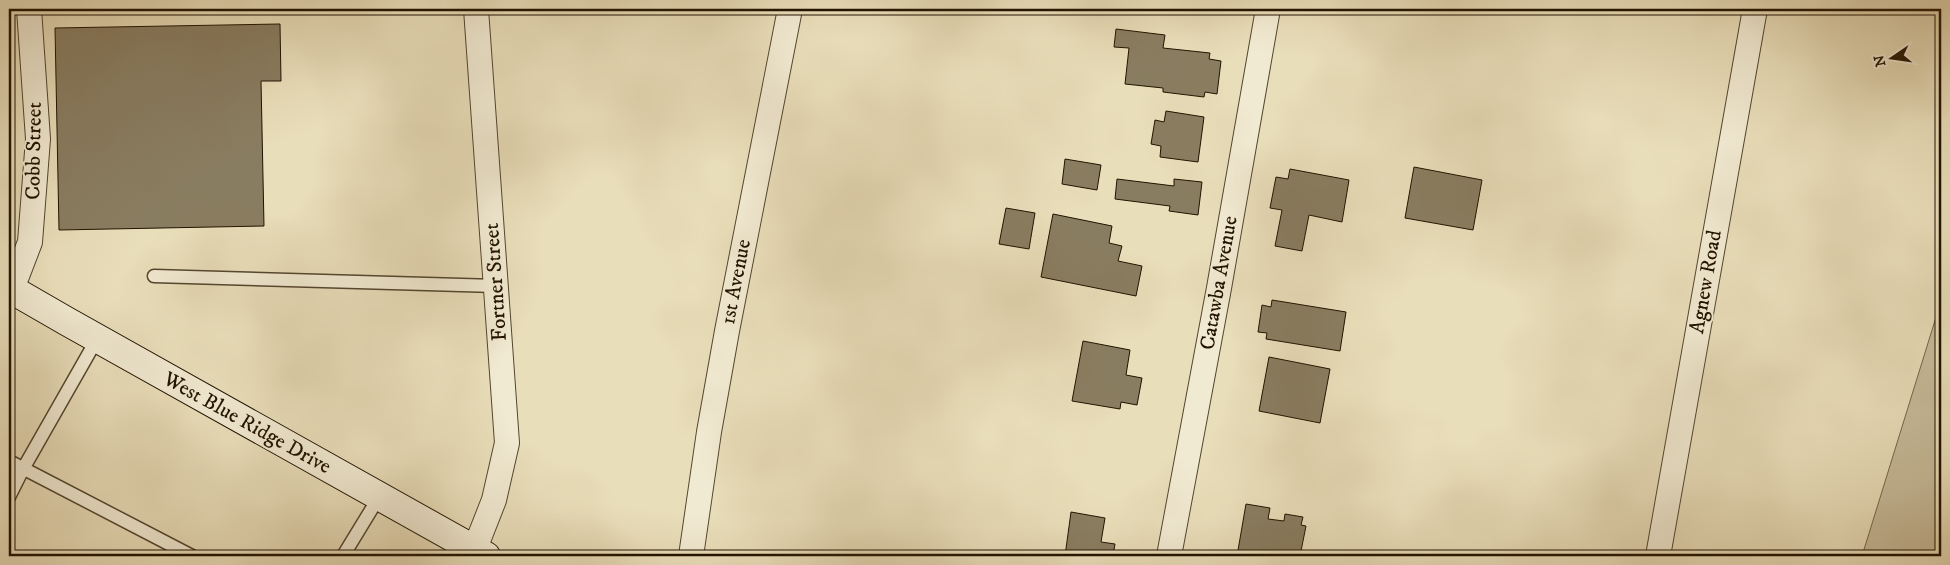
<svg xmlns="http://www.w3.org/2000/svg" width="1950" height="565" viewBox="0 0 1950 565" font-family="'IM FELL DW Pica',serif">
<style>
.green{fill:#c7bb9a;stroke:#74674d}
.building{fill:#897d61;stroke:#211300}
.lines{fill:none;stroke-linecap:round;stroke-linejoin:round}
.lane-casing{stroke:#53462e;stroke-width:15}
.street-casing{stroke:#53462e;stroke-width:26}
.secondary-casing{stroke:#211300;stroke-width:30}
.lane{stroke:#f1ead2;stroke-width:12}
.street{stroke:#f1ead2;stroke-width:24}
.secondary{stroke:#f1ead2;stroke-width:28}
.labels{text-anchor:middle;dominant-baseline:central;stroke-width:4;stroke-linejoin:round;paint-order:stroke}
.street-label{font-size:21px;fill:#211300;stroke:#f1ead2}
</style>
<rect width="100%" height="100%" fill="#e9deba"/>
<filter id="stains"><feTurbulence type="fractalNoise" baseFrequency=".004" numOctaves="4"/><feColorMatrix values="0 0 0 0 .2 0 0 0 0 .09 0 0 0 0 .02 0 0 0 .5 -.17"/></filter>
<radialGradient id="worn" r=".72"><stop offset=".6" stop-color="#630" stop-opacity="0"/><stop offset="1" stop-color="#630" stop-opacity=".3"/></radialGradient>
<!-- green -->
<path class="green" d="M1941,301V556H1862Z"/>
<!-- building -->
<path class="building" d="M280,24L281,81H261L264,226L59,230L55,28Z
M1116,29L1165,35L1163,48L1210,53L1209,59L1221,61L1217,94L1205,92L1204,97L1163,92V88L1125,84L1129,48L1114,47Z
M1166,111L1204,117L1198,162L1160,157L1161,146L1151,144L1155,120L1164,122Z
M1065,159L1101,165L1097,190L1062,184Z
M1414,167L1482,180L1473,230L1405,218Z
M1290,169L1349,180L1342,222L1309,215L1302,251L1275,246L1282,210L1270,208L1276,177L1288,179Z
M1117,179L1174,186V179L1202,182L1198,215L1169,211L1170,206L1115,199Z
M1006,208L1035,213L1029,249L999,244Z
M1053,214L1112,226L1109,243L1122,246L1118,261L1142,266L1136,296L1041,277Z
M1272,300L1346,312L1340,351L1266,339L1267,333L1258,332L1262,305L1271,307Z
M1083,341L1130,350L1126,375L1142,378L1137,405L1121,402L1120,409L1072,401Z
M1269,357L1330,369L1320,423L1259,411Z
M1246,504L1270,508L1268,519L1284,521L1285,514L1303,517L1301,525L1306,526L1300,556H1237Z
M1071,512L1105,518L1101,542L1115,544L1113,556H1065Z"/>
<g class="lines">
<defs>
<path id="lane" d="M154,276L496,286
M9,461L192,556
M9,497L23,469L97,339
M343,556L379,497"/>
<path id="street" d="M12,289L30,242L38,139L29,9
M472,556L494,500L507,443L476,9
M691,556L709,432L727,331L790,9
M1169,556L1219,288L1268,9
M1658,556L1755,9"/>
<path id="secondary" d="M9,288L68,322L486,556"/>
</defs>
<!-- lane casing -->
<use href="#lane" class="lane-casing"/>
<!-- street casing -->
<use href="#street" class="street-casing"/>
<!-- secondary casing -->
<use href="#secondary" class="secondary-casing"/>
<!-- lane -->
<use href="#lane" class="lane"/>
<!-- street -->
<use href="#street" class="street"/>
<!-- secondary -->
<use href="#secondary" class="secondary"/>
</g>
<g class="labels">
<!-- street labels -->
<g class="street-label">
<text transform="translate(34 151) rotate(-89)">Cobb Street</text>
<text transform="translate(496 282) rotate(-94)">Fortner Street</text>
<text transform="translate(736 282) rotate(-79)">1st Avenue</text>
<text transform="translate(1706 282) rotate(-80)">Agnew Road</text>
<text transform="translate(1219 283) rotate(-80)">Catawba Avenue</text>
<text transform="translate(247 423) rotate(29)">West Blue Ridge Drive</text>
</g>
</g>
<!-- margin -->
<rect width="1950" height="565" fill="none" stroke="#e9deba" stroke-width="30"/>
<rect x="10" y="10" width="1930" height="545" fill="none" stroke="#211300" stroke-width="2.5"/>
<rect x="15" y="15" width="1920" height="535" fill="none" stroke="#211300"/>
<!-- north arrow -->
<g transform="translate(1892 58) rotate(257)" stroke="#f1ead2" stroke-width="4" paint-order="stroke">
<path d="M0-4L9 19L0 12L-9 19Z" fill="#211300"/>
<text y="-8" font-size="14" font-weight="bold" text-anchor="middle" fill="#211300">N</text>
</g>
<rect width="100%" height="100%" filter="url(#stains)"/>
<rect width="100%" height="100%" fill="url(#worn)"/>
</svg>
